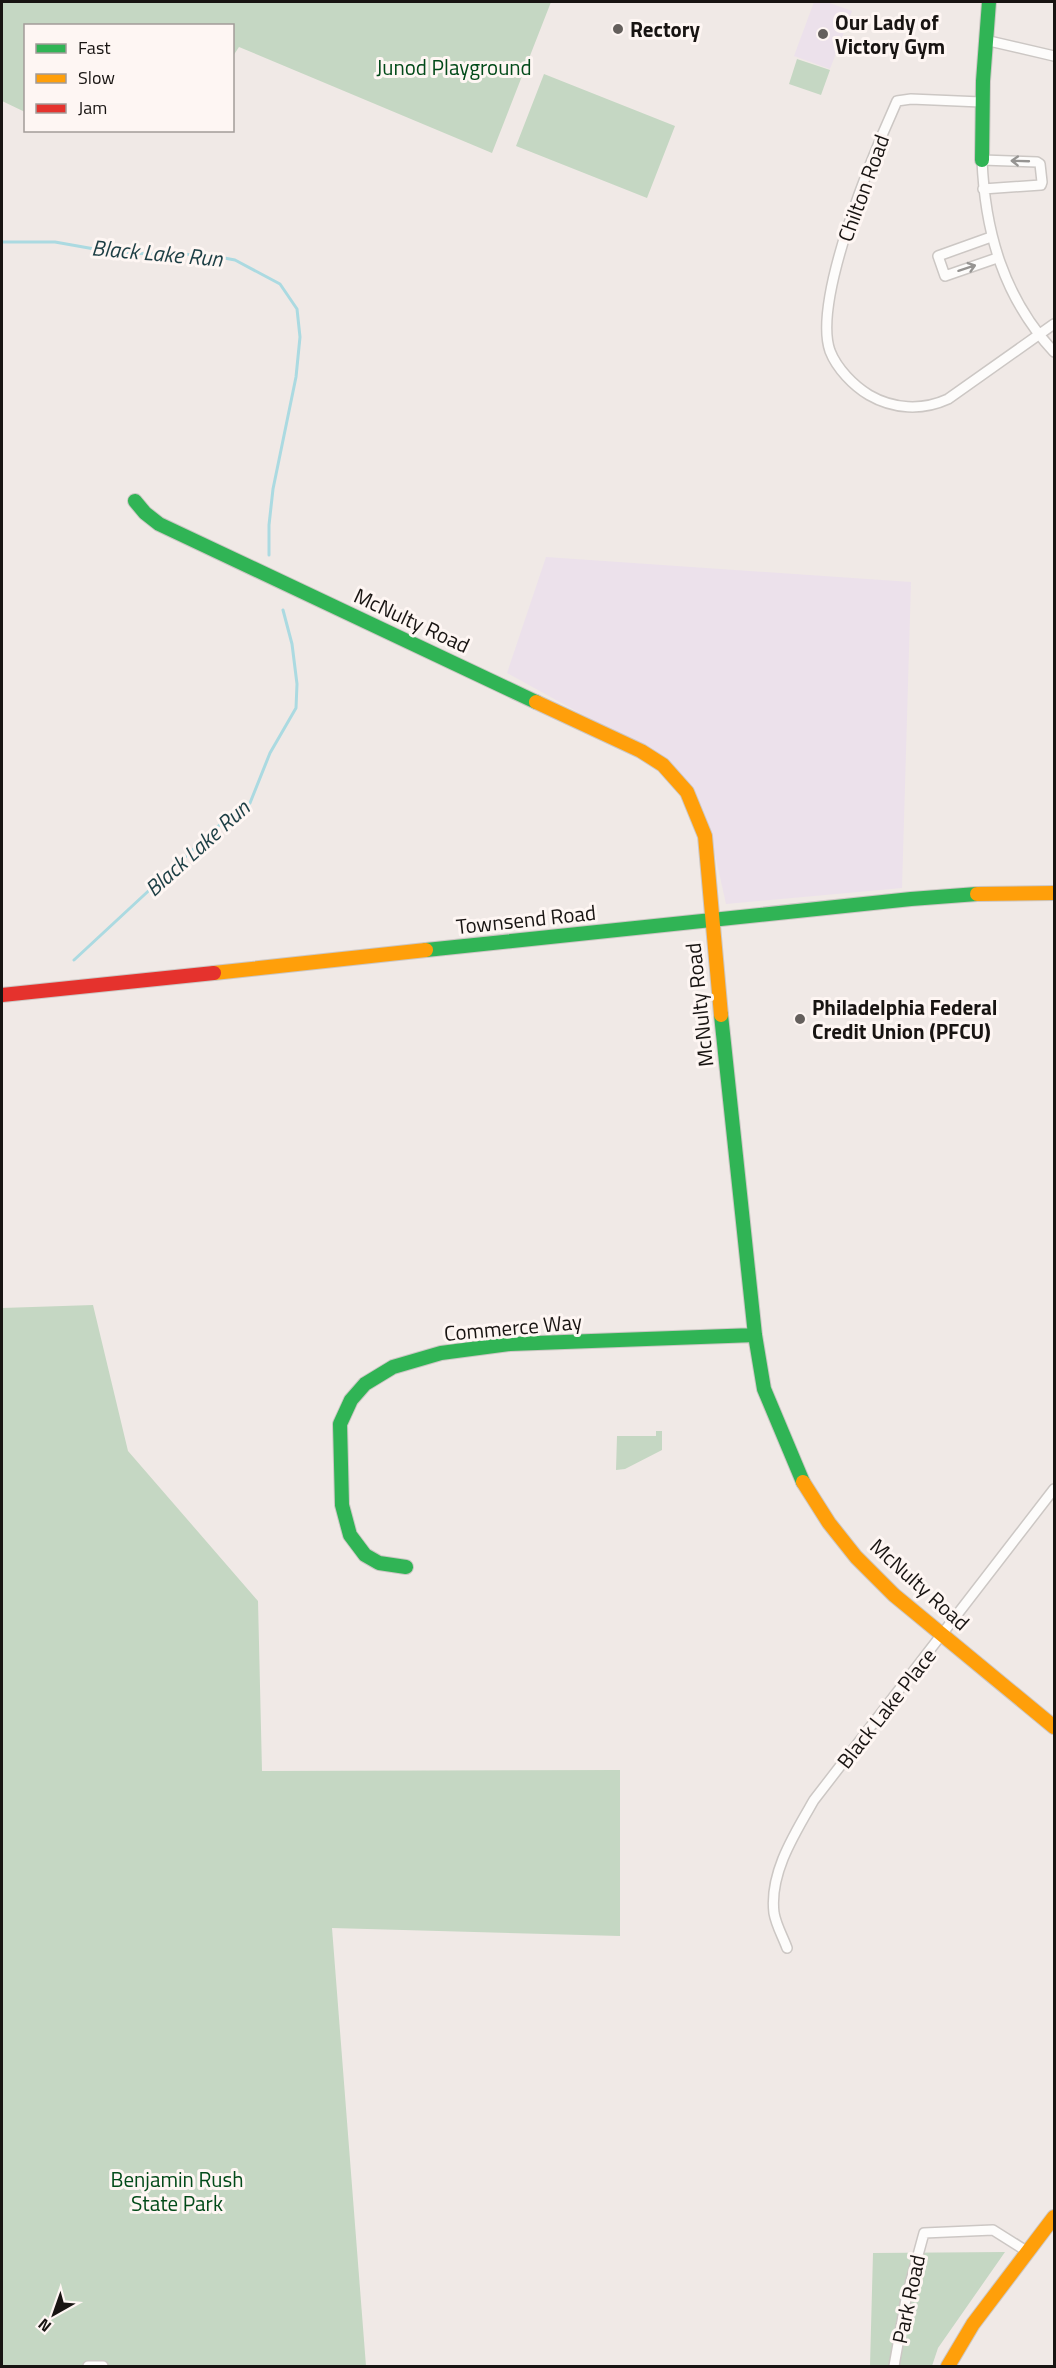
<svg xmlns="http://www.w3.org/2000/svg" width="1056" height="2368" viewBox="0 0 1056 2368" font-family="'Titillium Web',sans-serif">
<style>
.education{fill:#ece1eb}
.green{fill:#c5d7c3}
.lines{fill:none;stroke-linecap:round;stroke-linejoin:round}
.stream{stroke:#abdae1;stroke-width:3}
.street-casing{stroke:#ccc7c4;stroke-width:12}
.fast-casing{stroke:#ccc7c4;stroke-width:16}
.slow-casing{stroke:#ccc7c4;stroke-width:16}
.jam-casing{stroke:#ccc7c4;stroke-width:16}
.street{stroke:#fdfcfb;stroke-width:9}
.fast{stroke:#30b455;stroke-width:14}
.slow{stroke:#ff9f0a;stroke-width:14}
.jam{stroke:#e5322d;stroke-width:14}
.oneway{stroke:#969492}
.poi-dot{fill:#645f5c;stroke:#fef6f3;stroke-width:2}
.labels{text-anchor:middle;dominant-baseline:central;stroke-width:6;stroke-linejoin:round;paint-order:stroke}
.poi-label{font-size:21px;font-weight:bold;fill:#181412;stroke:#fef6f3;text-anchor:start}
.park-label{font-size:21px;fill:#024a19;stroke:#fef6f3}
.street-label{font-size:21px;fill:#181412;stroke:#fef6f3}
.water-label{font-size:22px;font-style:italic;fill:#1c3e44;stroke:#fef6f3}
</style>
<rect width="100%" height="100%" fill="#f0e9e6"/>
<!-- education -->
<path class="education" d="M814,2H827L852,11L830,69L794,56Z
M546,557L911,582L902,888L726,904L710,832L695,792L681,775L645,749L507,673Z"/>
<!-- green -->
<path class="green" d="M2,2H551L492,153L239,47L233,56L232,26H26L25,112L2,101Z
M797,59L830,70L821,95L789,84Z
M544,74L675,126L647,198L516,146Z
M93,1305L128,1451L258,1601L262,1771L620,1770V1936L332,1928L366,2366H2V1308Z
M656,1431H662V1450L625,1469L616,1470L617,1436H656Z
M1005,2252L938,2348L932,2366H870L873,2253Z"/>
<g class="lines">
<!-- stream -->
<path class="stream" d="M2,242H55L117,253L208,255L235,260L280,284L297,309L300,337L296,377L273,489L269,525V555
M74,960L226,819L250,803L270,753L296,708L297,684L292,644L283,610"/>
<defs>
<path id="street" d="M985,40L1054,56
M981,102L911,99L897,101C874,152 812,300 830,351C837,369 854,386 869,395C893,409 922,411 948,399L1054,324
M983,189L1041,185L1042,182L1040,164L1037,162L982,160C985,233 1004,298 1054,352
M991,237L938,256L945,276L997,258
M787,1948C783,1937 776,1925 774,1913C769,1873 795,1833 814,1800L1054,1489
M88,2366H103
M894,2366L906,2299L924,2233L993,2230L1028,2252"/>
<path id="fast" d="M982,160L983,81L989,2
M135,501L145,513L159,524L536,702
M426,950L911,899L977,894
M721,1015L755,1335L764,1389L803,1482
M406,1567L379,1563L365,1555L350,1535L342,1505L340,1424L351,1400L365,1384L393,1367L441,1353L510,1344L755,1335"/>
<path id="slow" d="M536,702L641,751L663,765L687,792L705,836L721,1015
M977,894L1054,893
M214,973L426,950
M803,1482L829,1523L856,1557L894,1595L1054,1727
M948,2366L973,2324L1054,2217"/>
<path id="jam" d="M2,995L214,973"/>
</defs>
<!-- street casing -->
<use href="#street" class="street-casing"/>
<!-- fast casing -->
<use href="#fast" class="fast-casing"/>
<!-- slow casing -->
<use href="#slow" class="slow-casing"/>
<!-- jam casing -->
<use href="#jam" class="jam-casing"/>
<!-- street -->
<use href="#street" class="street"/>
<!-- fast -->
<use href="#fast" class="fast"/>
<!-- slow -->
<use href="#slow" class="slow"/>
<!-- jam -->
<use href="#jam" class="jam"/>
</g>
<!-- one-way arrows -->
<defs><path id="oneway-shaft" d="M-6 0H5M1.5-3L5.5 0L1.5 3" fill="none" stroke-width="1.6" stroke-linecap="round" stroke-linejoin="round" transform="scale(1.5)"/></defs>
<g class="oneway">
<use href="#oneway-shaft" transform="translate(1020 161) rotate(-178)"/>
<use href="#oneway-shaft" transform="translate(967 268) rotate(-18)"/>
</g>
<!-- markers -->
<g class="poi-dot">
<circle cx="618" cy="29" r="6"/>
<circle cx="823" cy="34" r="6"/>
<circle cx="800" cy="1019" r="6"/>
</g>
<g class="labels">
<!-- poi labels -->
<g class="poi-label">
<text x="835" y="22">Our Lady of<tspan x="835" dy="24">Victory Gym</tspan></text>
<text x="630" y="29">Rectory</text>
<text x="812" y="1007">Philadelphia Federal<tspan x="812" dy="24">Credit Union (PFCU)</tspan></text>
</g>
<!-- park labels -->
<g class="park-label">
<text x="454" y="67">Junod Playground</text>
<text x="177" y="2179">Benjamin Rush<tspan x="177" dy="24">State Park</tspan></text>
</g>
<!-- street labels -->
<g class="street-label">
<text transform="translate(863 188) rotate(-70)">Chilton Road</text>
<text transform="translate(412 620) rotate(25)">McNulty Road</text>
<text transform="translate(526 919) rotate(-6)">Townsend Road</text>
<text transform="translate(699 1005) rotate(-96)">McNulty Road</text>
<text transform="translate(513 1327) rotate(-5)">Commerce Way</text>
<text transform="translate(920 1584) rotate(42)">McNulty Road</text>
<text transform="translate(886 1708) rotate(-52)">Black Lake Place</text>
<text transform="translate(908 2299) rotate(-78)">Park Road</text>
</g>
<!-- water labels -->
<g class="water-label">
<text transform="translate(157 253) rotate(5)">Black Lake Run</text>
<text transform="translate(197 848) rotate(-42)">Black Lake Run</text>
</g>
</g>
<!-- border -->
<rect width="1056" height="2368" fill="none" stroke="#181412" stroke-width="6"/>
<!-- legend -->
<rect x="24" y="24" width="210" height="108" fill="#fef6f3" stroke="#a29c99" stroke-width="1.5"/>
<rect x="36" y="44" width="30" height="9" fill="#30b455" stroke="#a29c99" stroke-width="1.5"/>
<text x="78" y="54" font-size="18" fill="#181412">Fast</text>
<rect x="36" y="74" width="30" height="9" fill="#ff9f0a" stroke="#a29c99" stroke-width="1.5"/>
<text x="78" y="84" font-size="18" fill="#181412">Slow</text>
<rect x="36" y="104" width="30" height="9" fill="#e5322d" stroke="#a29c99" stroke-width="1.5"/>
<text x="78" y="114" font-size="18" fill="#181412">Jam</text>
<!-- north arrow -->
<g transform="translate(54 2314) rotate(220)" stroke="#fef6f3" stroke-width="4.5" paint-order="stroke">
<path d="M0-4.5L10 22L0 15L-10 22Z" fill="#181412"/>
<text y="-9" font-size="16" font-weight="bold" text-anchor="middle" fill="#181412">N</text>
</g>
</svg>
